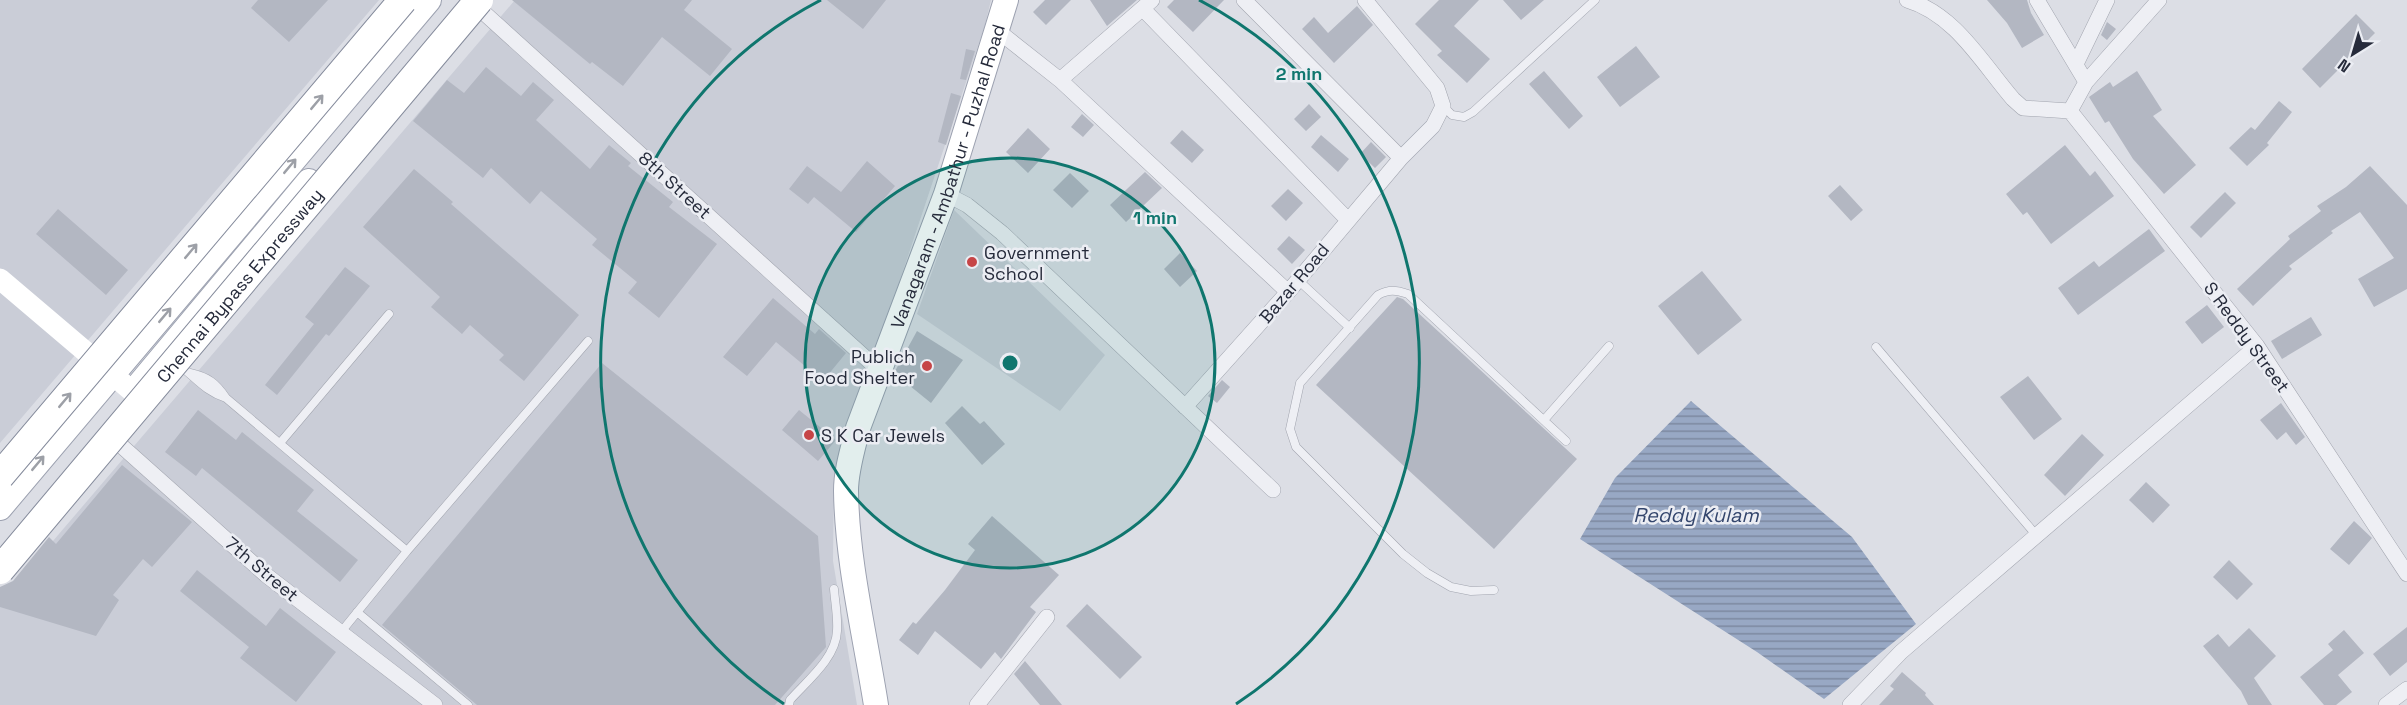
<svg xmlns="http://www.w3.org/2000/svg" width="2407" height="705" viewBox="0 0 2407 705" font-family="'Space Grotesk',sans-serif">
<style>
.built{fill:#cacdd7}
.water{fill:url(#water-rules)}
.building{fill:#b3b7c2}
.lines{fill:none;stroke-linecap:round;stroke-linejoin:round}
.lane-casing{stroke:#a2a5af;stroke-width:9}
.street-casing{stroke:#a2a5af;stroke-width:16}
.primary-casing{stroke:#9ca1b0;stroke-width:26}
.lane{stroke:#eeeff4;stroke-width:8}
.street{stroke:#eeeff4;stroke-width:15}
.secondary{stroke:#fff;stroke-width:21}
.primary{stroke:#fff;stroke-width:24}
.highway-bridge-casing{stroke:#848a9b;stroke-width:30;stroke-linecap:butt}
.highway-bridge{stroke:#fff;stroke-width:28}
.oneway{stroke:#9da0a7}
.ring{fill:none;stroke:#0f766e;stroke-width:3}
.poi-dot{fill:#c64547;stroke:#ebedf3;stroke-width:2}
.labels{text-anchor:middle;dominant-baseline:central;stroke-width:5;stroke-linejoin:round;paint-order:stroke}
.street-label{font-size:18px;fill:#262b3b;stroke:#ebedf3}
.poi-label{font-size:18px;fill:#262b3b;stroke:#ebedf3;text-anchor:start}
.water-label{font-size:20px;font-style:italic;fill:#33456c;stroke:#ebedf3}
.centre{fill:#0f766e;stroke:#ebedf3;stroke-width:3}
.ring-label{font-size:18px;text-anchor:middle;font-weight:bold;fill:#0f766e;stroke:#ebedf3;stroke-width:5;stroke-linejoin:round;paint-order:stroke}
</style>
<defs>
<pattern id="water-rules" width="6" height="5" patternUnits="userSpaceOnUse" patternTransform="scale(1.5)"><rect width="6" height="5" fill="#98a8c4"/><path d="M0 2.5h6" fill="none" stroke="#7c89a0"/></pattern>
</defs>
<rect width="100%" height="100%" fill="#dcdee5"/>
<!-- built -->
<path class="built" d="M0,0H379L0,443Z
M515,0H991L985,25L834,478L833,561L857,705H0V603Z
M954,210L1105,355L1060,411L917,314Z"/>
<!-- water -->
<path class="water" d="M1691,401L1852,537L1916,624L1824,699L1757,652L1580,539L1615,478Z"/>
<!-- building -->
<path class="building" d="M258,0H328L289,42L251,8Z
M512,0H692L684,10L732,49L710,76L662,37L623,86L592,62L590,64Z
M827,0H886L863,29Z
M1045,0H1071L1046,25L1033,12Z
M1090,0H1137L1107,26Z
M1174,0H1224L1193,32L1167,7Z
M1439,0H1479L1454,26L1490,59L1467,83L1437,55L1442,51L1415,24Z
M1503,0H1544L1521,20Z
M1987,0H2027L2031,13L2044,35L2022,48L2007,23Z
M1357,6L1373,25L1334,63L1302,29L1314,17L1328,33Z
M2356,14L2375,33L2320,88L2302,69Z
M2107,22L2116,29L2107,40L2101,35Z
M1636,46L1660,77L1620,107L1597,77Z
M966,49L975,51L966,80L960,79Z
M486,67L521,96L533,82L554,100L536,120L590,169L609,145L631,163L628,166L673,202L669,207L717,244L659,318L628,293L637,282L592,245L597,239L541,191L530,204L491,168L483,178L413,121L447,80L464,93Z
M1544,71L1583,116L1569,129L1529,84Z
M2137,71L2162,110L2153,116L2196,165L2164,194L2133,159L2109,121L2105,123L2089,97L2110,82L2113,87Z
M951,93L961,96L946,145L938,142Z
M2279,101L2292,112L2267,143L2269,145L2247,166L2229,148L2251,127L2255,130Z
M1309,104L1321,117L1306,131L1294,119Z
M1082,114L1094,125L1083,137L1071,127Z
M1028,128L1050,149L1028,173L1006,152Z
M1182,130L1204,150L1192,163L1170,143Z
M1321,135L1349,159L1338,172L1311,147Z
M1371,142L1386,157L1375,168L1360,154Z
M2065,145L2090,176L2095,171L2114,196L2051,244L2027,212L2023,215L2006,194Z
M867,161L895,186L856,232L814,197L808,204L789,189L807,166L841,192Z
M2370,166L2407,205V289L2374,307L2358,279L2394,258L2360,212L2331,231L2333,233L2289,266L2292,269L2253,306L2237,289L2290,239L2288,236L2321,211L2317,206L2346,187Z
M414,169L453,202L451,204L579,315L524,381L499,360L504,355L470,325L462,334L431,307L440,297L363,227Z
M1145,172L1162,188L1126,222L1110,205Z
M1070,173L1089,191L1072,208L1053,190Z
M1840,185L1863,210L1851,221L1828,196Z
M1288,189L1303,203L1286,221L1271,206Z
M2225,192L2236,203L2201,238L2190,227Z
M58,209L128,270L106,295L36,234Z
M2149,229L2165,251L2078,315L2058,288L2094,261L2099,267Z
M1289,236L1305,250L1292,264L1277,249Z
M1180,253L1197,271L1180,287L1164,269Z
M345,267L370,286L329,336L326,334L277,395L265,385L314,324L305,317Z
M1702,271L1742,320L1698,355L1658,306Z
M1397,297L1403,299L1577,459L1494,549L1316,385Z
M773,298L815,334L819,329L846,353L823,381L776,342L747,376L723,357Z
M2207,305L2224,327L2202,344L2185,322Z
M2311,317L2322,335L2282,359L2271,341Z
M917,331L963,360L931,403L894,373Z
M602,363L818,536L826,647L775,705H477L382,625Z
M2028,376L2062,419L2034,440L2000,397Z
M1222,380L1230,387L1217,403L1208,396Z
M2281,403L2305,437L2296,445L2286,432L2277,440L2260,420Z
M962,406L980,424L984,421L1005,444L982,465L945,423Z
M198,410L236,440L242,432L314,490L297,511L358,560L340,582L202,468L196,476L165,452Z
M799,410L836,440L818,461L782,430Z
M2082,434L2104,455L2065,496L2044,475Z
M122,465L192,522L152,567L143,559L113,595L119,600L96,636L0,607V587L13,581L49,537L56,544Z
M2146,482L2170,505L2153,523L2129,500Z
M992,516L1059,575L1030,607L1036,612L1001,659L995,652L981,669L935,631L918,655L899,640L913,622L916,624L945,590L975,550L968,544Z
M2354,521L2372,538L2349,565L2330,549Z
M2229,560L2253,584L2237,600L2213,577Z
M197,570L266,626L280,608L336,652L296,702L240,658L249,647L180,591Z
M1087,604L1142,657L1120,679L1066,626Z
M2407,627V662L2390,676L2373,654Z
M2249,628L2276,656L2254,678L2272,705H2248L2241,691L2203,646L2218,634L2229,647Z
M2344,630L2364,653L2338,675L2352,692L2336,705H2324L2300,677L2333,650L2328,644Z
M1025,661L1062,705H1040L1014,674Z
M1902,672L1926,693L1925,695L1934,705H1879L1894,689L1890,686Z"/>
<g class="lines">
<defs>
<path id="lane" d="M1443,106L1452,115L1464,117L1473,112L1595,0
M1298,280L1350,328
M1876,347L2037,536
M179,365C196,378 205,391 226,398C216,383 208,377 190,373
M226,398L407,551L341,632
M1544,420L1609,346
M280,443L389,314
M407,551L588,341
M1494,590L1471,591L1451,587L1427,573L1403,554L1296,447L1290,429L1300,383L1378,295C1389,289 1396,290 1408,294L1566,441
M357,612L468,705
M789,705L790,700C807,681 836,658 837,631C838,617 835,602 834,589"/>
<path id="street" d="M1244,0L1401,158
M1907,0C1955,14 1982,63 2013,99L2023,108L2070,111
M2037,0L2086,82
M472,2L880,371
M1143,9L1347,219
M998,31L1060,80L1288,292
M2076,64L2107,0
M1060,80L1152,0
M2070,111L2257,346L2407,574
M2070,111L2086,82L2159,0
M946,194L967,205L1002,233L1273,490
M1185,407L1288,292L1401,158L1433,126L1443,106L1437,88L1365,0
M107,433L266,575L435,705
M977,705L1047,617
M1850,705L1901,652L2257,346
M2386,705L2407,689"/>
<g id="primary">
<path d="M137,387L309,181"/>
<path d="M0,508L429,0"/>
<path id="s1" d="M876,705C865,635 847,562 846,491C846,470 853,448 858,428L946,194L1006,0"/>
</g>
</defs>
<!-- lane casing -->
<use href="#lane" class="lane-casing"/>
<!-- street casing -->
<use href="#street" class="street-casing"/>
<!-- primary casing -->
<use href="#primary" class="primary-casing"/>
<!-- lane -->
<use href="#lane" class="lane"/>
<!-- street -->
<use href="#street" class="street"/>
<!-- secondary -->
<path class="secondary" d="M0,279L133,392"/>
<!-- primary -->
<use href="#primary" class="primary"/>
<defs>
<g id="highway-bridge">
<path d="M0,476L403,0"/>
<path id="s2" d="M0,570L479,0"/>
</g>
</defs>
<!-- highway-bridge casing -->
<use href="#highway-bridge" class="highway-bridge-casing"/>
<!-- highway-bridge -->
<use href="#highway-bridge" class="highway-bridge"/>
</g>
<!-- one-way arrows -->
<defs><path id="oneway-shaft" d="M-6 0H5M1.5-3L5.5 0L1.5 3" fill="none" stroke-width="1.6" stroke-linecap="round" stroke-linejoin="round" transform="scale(1.5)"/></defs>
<g class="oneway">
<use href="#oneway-shaft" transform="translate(317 102) rotate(-50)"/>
<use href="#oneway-shaft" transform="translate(290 166) rotate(-50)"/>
<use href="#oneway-shaft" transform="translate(191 251) rotate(-50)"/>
<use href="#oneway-shaft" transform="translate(165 315) rotate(-50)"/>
<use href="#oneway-shaft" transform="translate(65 400) rotate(-50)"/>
<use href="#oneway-shaft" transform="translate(38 463) rotate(-50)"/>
</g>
<!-- distance rings -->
<circle cx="1010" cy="363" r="205" fill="#0f766e" fill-opacity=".12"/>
<g class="ring">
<circle cx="1010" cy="363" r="205"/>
<path d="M784 704A409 409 0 0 1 821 0M1199 0A409 409 0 0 1 1236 704"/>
</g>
<!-- markers -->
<g class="poi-dot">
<circle cx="972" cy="262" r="6"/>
<circle cx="927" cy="366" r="6"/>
<circle cx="809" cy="435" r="6"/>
</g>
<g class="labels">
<!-- street labels -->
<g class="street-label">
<text stroke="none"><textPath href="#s1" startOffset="548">Vanagaram - Ambathur - Puzhal Road</textPath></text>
<text transform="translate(675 185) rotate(42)">8th Street</text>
<text transform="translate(1294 283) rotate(-50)">Bazar Road</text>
<text stroke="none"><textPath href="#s2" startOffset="372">Chennai Bypass Expressway</textPath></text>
<text transform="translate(2247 337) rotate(54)">S Reddy Street</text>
<text transform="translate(262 569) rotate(40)">7th Street</text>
</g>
<!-- poi labels -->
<g class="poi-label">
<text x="984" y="252">Government<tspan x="984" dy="21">School</tspan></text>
<text x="915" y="356" text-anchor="end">Publich<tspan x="915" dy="21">Food Shelter</tspan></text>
<text x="821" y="435">S K Car Jewels</text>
</g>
<!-- water labels -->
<g class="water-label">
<text x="1696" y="515">Reddy Kulam</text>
</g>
</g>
<circle cx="1010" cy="363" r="9" class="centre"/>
<g class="ring-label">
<text x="1299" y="80">2 min</text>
<text x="1155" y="224">1 min</text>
</g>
<!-- north arrow -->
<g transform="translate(2353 54) rotate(217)" stroke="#ebedf3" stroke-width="4.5" paint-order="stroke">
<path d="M0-4.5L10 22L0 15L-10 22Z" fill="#262b3b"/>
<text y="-9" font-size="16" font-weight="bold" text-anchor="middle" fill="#262b3b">N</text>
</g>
</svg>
